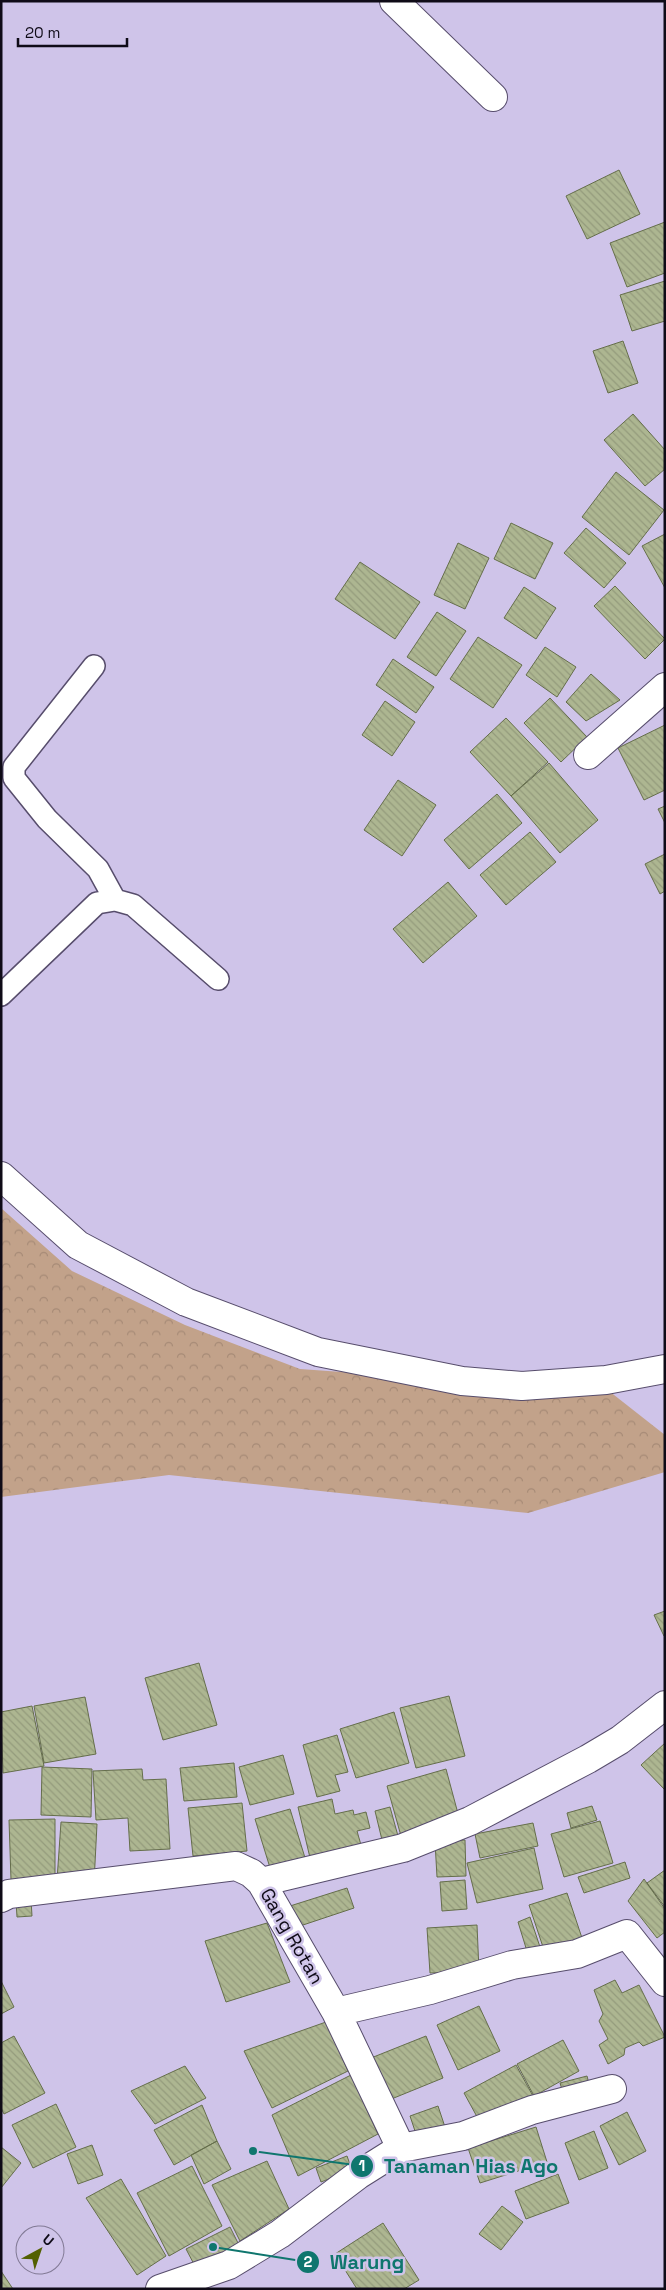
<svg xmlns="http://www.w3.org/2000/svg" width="666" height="2290" viewBox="0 0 666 2290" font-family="'Space Grotesk',sans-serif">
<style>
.forest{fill:url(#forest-crowns)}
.building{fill:url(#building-back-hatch);stroke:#656e4b}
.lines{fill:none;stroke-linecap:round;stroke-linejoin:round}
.lane-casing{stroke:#574d6c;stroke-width:24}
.street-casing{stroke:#574d6c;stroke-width:30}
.lane{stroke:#fff;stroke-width:21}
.street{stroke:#fff;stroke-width:28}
.labels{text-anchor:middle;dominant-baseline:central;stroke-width:5;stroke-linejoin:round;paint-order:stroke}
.street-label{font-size:19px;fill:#0f0b17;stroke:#cfc4e9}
.leader{fill:none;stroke:#0f766e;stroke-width:2}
.callout-dot{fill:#0f766e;stroke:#cfc4e9;stroke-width:2}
.mark-label{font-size:15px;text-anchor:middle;font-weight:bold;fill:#fff}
.callout-label{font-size:20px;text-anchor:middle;font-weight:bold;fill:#0f766e;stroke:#cfc4e9;stroke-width:5;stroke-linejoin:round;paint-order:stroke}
</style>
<defs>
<pattern id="forest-crowns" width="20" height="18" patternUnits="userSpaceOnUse" patternTransform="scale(1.25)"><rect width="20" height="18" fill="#c2a28a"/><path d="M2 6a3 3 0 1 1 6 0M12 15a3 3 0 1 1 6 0" fill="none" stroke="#a68a76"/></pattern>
<pattern id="building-back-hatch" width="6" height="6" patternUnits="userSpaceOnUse" patternTransform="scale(1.25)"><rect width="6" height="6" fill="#adb691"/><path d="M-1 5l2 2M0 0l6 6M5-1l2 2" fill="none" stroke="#949b7c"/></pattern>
</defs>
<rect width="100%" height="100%" fill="#cfc4e9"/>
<!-- forest -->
<path class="forest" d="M1,1208L72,1271L185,1325L300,1369L609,1391L665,1435V1472L528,1513L169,1475L1,1497Z"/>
<!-- building -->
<path class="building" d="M619,170L640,214L587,239L566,196Z
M665,222V273L627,287L610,243Z
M665,281V321L632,331L620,295Z
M623,341L638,383L608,393L593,351Z
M633,414L665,450V469L645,486L604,440Z
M616,472L664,510L629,555L582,517Z
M511,523L553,543L535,579L494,559Z
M586,528L626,563L604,588L564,553Z
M665,534V588L642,546Z
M458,543L489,558L465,609L434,595Z
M360,562L420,602L395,639L335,599Z
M615,586L665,639L645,659L594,606Z
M524,587L556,608L536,639L504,618Z
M437,612L466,631L436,676L407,657Z
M478,637L522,665L493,708L450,679Z
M545,647L576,667L557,697L526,675Z
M393,659L434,687L416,713L376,685Z
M591,674L620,700L586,721L566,702Z
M550,698L587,737L561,762L524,723Z
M385,701L415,722L392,756L362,735Z
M506,718L548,762L511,796L470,752Z
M665,725V790L644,800L618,748Z
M549,763L598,820L560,853L511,796Z
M398,780L436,805L402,856L364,830Z
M497,794L522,823L469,869L444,840Z
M665,806V823L658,809Z
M530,832L556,862L506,905L480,875Z
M665,854V891L660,894L645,864Z
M448,882L477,916L423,963L393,929Z
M665,1611V1635L664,1636L654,1615Z
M199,1663L217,1725L163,1740L145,1678Z
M449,1696L465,1756L416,1768L400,1708Z
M85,1697L96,1754L44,1763L34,1706Z
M32,1706L44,1766L3,1773L1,1712Z
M394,1712L409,1763L356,1778L340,1729Z
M337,1735L348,1772L335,1775L340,1791L317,1797L303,1745Z
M665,1743V1788L664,1789L641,1765Z
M283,1755L294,1794L250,1805L239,1767Z
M234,1763L237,1797L184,1801L180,1768Z
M42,1767L92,1769L91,1817L41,1815Z
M142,1769L143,1780L166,1779L170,1849L130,1851L128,1818L96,1820L93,1771Z
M446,1769L460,1821L401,1836L387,1786Z
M332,1799L335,1814L353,1810L354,1815L366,1812L370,1828L357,1831L361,1845L311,1862L298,1807Z
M242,1803L247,1851L193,1856L188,1808Z
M592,1806L597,1820L571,1828L567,1813Z
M390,1807L398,1836L382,1840L375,1811Z
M290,1809L306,1861L271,1871L255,1819Z
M55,1819V1879L11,1880L9,1820Z
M600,1821L613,1863L564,1877L551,1834Z
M61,1822L97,1824L94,1883L57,1880Z
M533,1823L538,1846L480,1858L475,1834Z
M465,1840L466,1876L437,1877L435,1842Z
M534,1848L543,1889L477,1903L467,1863Z
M625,1862L630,1878L584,1893L578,1877Z
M665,1870V1907L647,1883Z
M644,1879L665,1909V1932L657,1938L628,1901Z
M465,1880L467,1909L442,1911L440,1882Z
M347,1888L354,1908L297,1927L290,1906Z
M567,1893L584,1944L546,1956L529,1905Z
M31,1900L32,1916L17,1917L16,1901Z
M530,1917L543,1956L530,1961L518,1922Z
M267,1923L290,1982L226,2002L205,1941Z
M477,1925L479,1971L430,1973L427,1928Z
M615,1980L622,1993L639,1985L665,2037L643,2046L639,2042L625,2048L624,2055L608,2064L599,2045L608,2039L599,2021L603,2014L594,1990Z
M1,1981L14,2007L1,2014Z
M479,2006L500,2051L458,2070L437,2025Z
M326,2022L348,2071L272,2108L244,2051Z
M14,2036L45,2093L4,2114L1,2108V2043Z
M426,2036L443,2078L389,2100L371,2058Z
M563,2040L579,2071L534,2096L517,2064Z
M516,2065L533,2096L481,2124L464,2093Z
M185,2066L206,2098L155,2124L131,2091Z
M351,2075L378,2134L298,2176L272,2115Z
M587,2076L591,2091L565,2099L560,2083Z
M56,2104L76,2147L33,2168L12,2125Z
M202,2105L217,2141L174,2165L154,2130Z
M438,2106L446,2130L418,2140L410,2116Z
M627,2112L646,2151L619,2165L600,2126Z
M536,2127L547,2162L480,2183L468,2148Z
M594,2131L608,2168L579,2180L565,2143Z
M217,2141L231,2169L204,2184L191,2155Z
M92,2145L103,2175L78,2184L67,2154Z
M1,2147L21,2163L1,2188Z
M347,2156L352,2170L321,2182L316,2168Z
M267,2161L289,2209L240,2241L212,2185Z
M192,2166L222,2226L169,2256L137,2193Z
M558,2174L569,2203L526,2219L515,2191Z
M121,2179L166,2256L137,2275L86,2198Z
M502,2206L523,2222L501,2250L479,2234Z
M383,2223L419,2280L404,2289H357L335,2254Z
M230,2227L239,2245L196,2268L186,2249Z
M1,2271L13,2289H1Z"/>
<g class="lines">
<defs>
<path id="lane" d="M94,666L14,767V778L47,819L98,869L115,900
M1,995L97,903L115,900L133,905L218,979"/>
<path id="street" d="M394,1L493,97
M588,755L665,687
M1,1176L78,1245L186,1302L318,1352L462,1381L522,1386L606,1380L665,1369
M261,1882L403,1848L470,1821L588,1759L620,1740L665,1705
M1,1898L9,1894L236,1866L251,1873L261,1882L336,2012L401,2148
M336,2012L430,1990L512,1965L577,1954L627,1934L665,1982
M160,2289L229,2265L280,2234L358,2175L401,2148L463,2136L532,2110L612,2089"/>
</defs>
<!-- lane casing -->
<use href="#lane" class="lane-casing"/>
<!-- street casing -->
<use href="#street" class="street-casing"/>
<!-- lane -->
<use href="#lane" class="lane"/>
<!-- street -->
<use href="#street" class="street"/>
</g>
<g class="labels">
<!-- street labels -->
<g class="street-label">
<text transform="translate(292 1936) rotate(60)">Gang Rotan</text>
</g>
</g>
<!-- callouts -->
<path class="leader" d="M253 2151L362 2166M213 2247L308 2262"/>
<g class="callout-dot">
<circle cx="253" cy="2151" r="5"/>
<circle cx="213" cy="2247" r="5"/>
<circle cx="362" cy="2166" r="12"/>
<circle cx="308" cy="2262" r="12"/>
</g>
<g class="mark-label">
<text x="362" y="2171">1</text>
<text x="308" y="2267">2</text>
</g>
<g class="callout-label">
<text x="471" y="2173">Tanaman Hias Ago</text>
<text x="367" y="2269">Warung</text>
</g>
<!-- border -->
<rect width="666" height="2290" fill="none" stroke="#0f0b17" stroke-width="5"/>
<!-- north arrow -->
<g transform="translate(40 2250) rotate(40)"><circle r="24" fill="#cfc4e9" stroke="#827a95"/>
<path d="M0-4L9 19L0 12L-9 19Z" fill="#536001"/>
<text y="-8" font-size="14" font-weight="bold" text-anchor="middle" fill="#0f0b17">U</text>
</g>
<!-- scale -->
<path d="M18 38v8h109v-8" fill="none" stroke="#0f0b17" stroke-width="2.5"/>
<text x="25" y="38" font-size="15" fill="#0f0b17" stroke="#cfc4e9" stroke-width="4" paint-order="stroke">20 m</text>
</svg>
